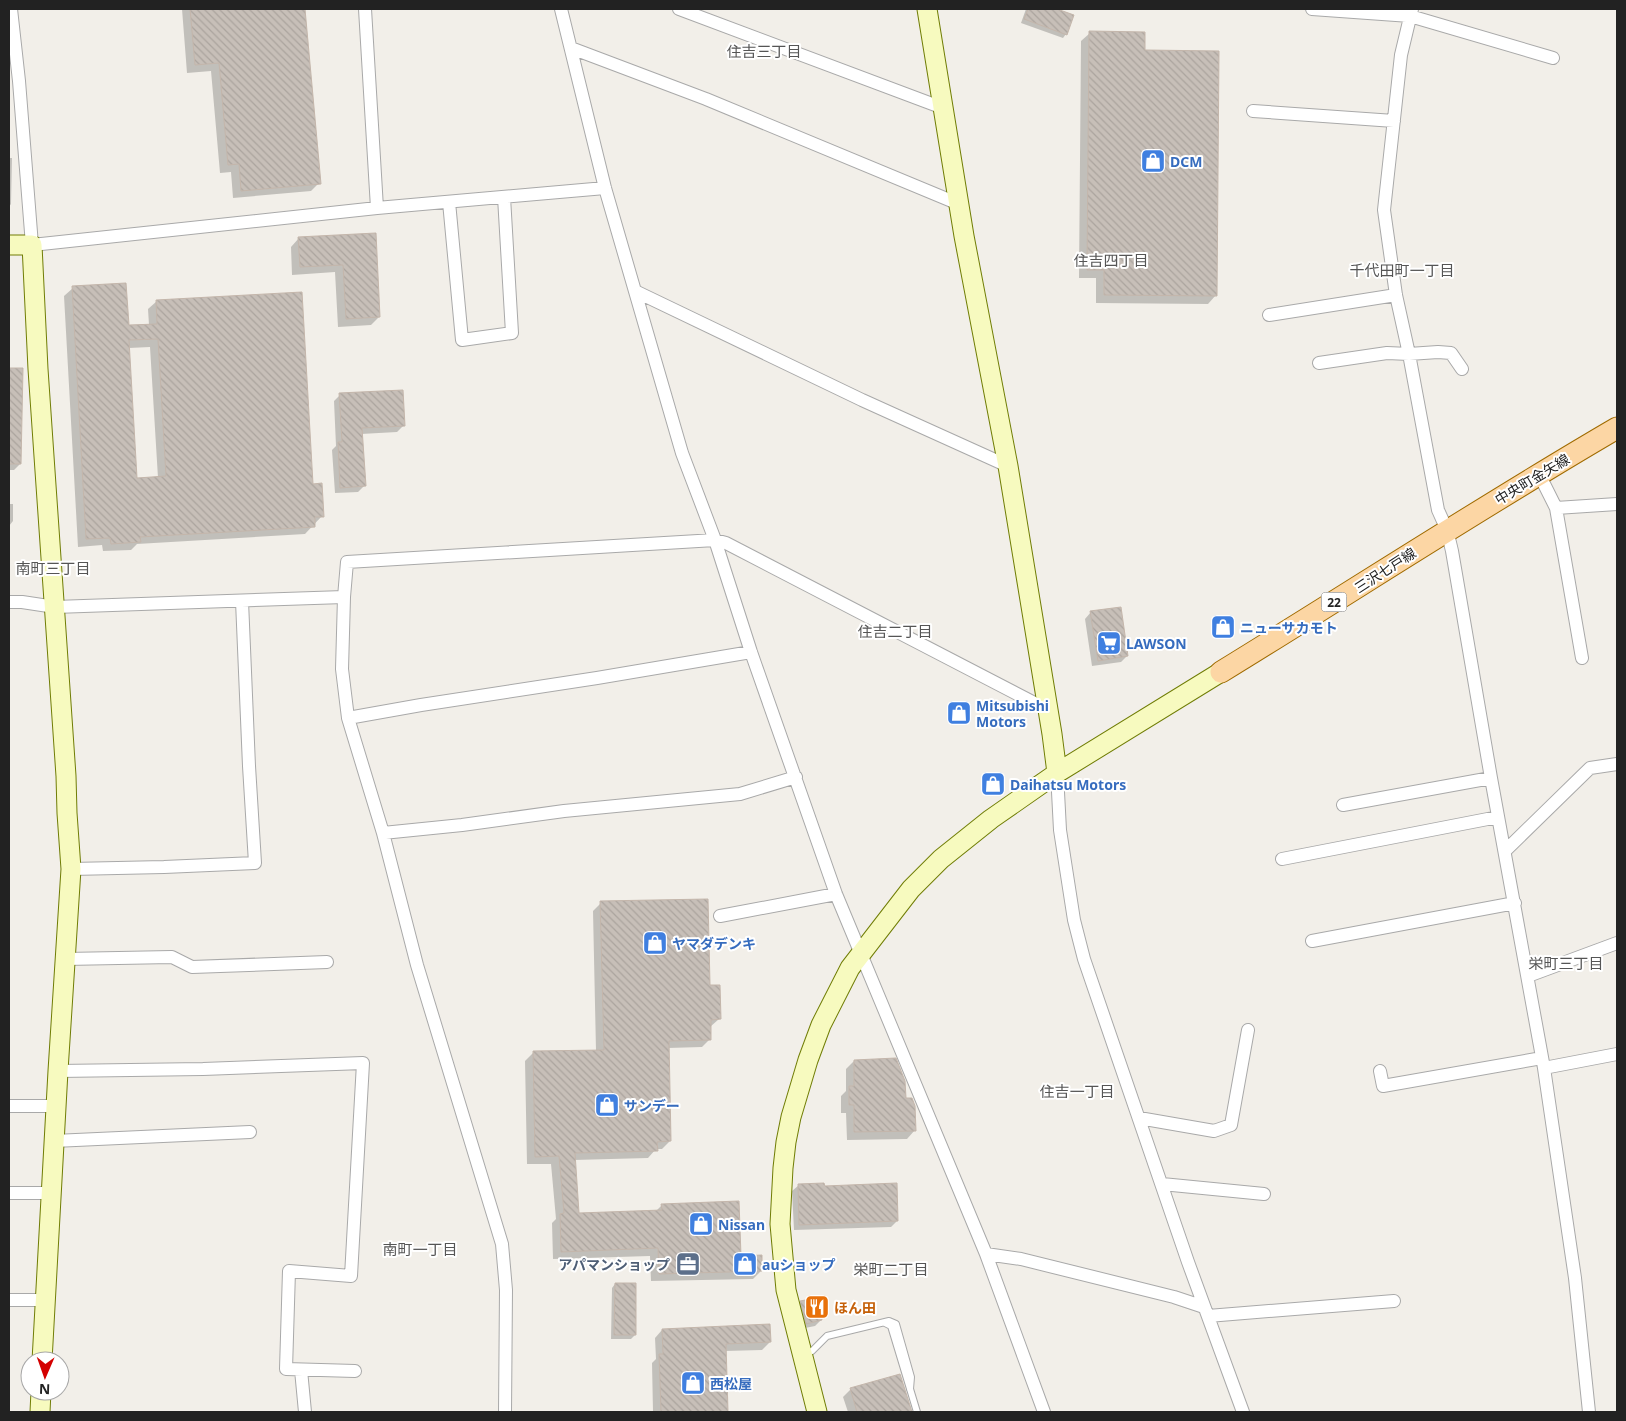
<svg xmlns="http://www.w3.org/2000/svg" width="1626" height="1421" viewBox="0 0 1626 1421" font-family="'Noto Sans','Noto Sans JP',sans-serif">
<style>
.shadow{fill:#0003;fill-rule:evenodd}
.building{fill:url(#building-back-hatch);stroke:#c4b6ab;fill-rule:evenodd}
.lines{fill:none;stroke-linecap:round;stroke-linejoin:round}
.lane-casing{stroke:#a9a9a9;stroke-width:8}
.street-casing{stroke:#a9a9a9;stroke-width:14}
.secondary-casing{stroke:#707d05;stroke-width:21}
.primary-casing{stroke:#a06b00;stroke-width:23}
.lane{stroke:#fff;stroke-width:6}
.street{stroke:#fff;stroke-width:12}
.secondary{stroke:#f7fabf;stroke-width:19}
.primary{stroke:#fcd6a4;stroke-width:21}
.labels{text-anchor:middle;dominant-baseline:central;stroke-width:4;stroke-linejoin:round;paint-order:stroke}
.shield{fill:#fff;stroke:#646464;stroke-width:1}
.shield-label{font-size:12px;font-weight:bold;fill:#222}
.shop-label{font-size:14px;font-weight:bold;fill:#366cbe;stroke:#fff;text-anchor:start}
.street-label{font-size:14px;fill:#222;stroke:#fff}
.service-label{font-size:14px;font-weight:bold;fill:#4e5e75;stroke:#fff;text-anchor:end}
.food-label{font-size:14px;font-weight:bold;fill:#c56008;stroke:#fff;text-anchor:start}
.neighbourhood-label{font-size:15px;fill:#555;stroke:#fff}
</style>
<defs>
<pattern id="building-back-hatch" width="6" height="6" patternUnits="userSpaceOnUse" patternTransform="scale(1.25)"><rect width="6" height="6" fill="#c7bfb8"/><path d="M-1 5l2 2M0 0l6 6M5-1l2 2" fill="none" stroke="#aba49e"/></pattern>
</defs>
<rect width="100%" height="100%" fill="#f2efe9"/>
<!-- shadow -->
<path class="shadow" d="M182,9H304L319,183L311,191L233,198L231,172L220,173L211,71L187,73Z
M1026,9H1053L1073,16L1066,34L1063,38L1021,23Z
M1090,33L1143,52L1216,295L1208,304L1096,303V278H1079L1081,41Z
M9,158H12L11,204L9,207Z
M374,234L379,317L371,325L338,327L335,272L292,275L291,247L299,238Z
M73,288L127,326L149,325L148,309L157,301L312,485L322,516L305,534L137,544L131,550L103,551L102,545L78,547L64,296ZM150,347L158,478L136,479L129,348Z
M9,369H21L20,464L14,470H9Z
M340,395L404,425L397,432L361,434L364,486L358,492L335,493L332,450L336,446L334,401Z
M9,504H13V521L9,526Z
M1091,612L1127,656L1121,662L1092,666L1085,619Z
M601,903L709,986L719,1019L710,1027V1039L702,1047L668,1048L670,1141L662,1149H656L648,1158L574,1160L578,1214L656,1211L662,1205L761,1271L753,1279L651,1281L650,1256L553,1259L552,1223L556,1219L551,1164H527L525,1061L533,1053L596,1051L593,911Z
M854,1061L905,1099L915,1130L907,1139L847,1140L846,1113H841V1096L846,1091V1069Z
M799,1185L823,1187L897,1221L891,1227L794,1230L792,1191Z
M615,1284L635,1335L631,1339H611L612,1288Z
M801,1302L821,1320L815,1326L800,1329L795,1309Z
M662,1330L770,1342L762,1350L725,1351L726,1412H653L652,1363L656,1359L655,1338Z
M899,1375L911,1412H848L843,1397L851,1389Z"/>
<!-- building -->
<path class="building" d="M190,9H305L321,184L241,191L239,164L228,165L219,63L195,65Z
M1028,9H1057L1074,15L1067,35L1024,19Z
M1089,31L1145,32V50L1219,51L1217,296L1104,295V270H1087Z
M376,233L380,317L346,319L343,265L300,267L298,237Z
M126,283L129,325L157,324L156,300L302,292L313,484L322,483L324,517H315V527L140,537L141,542L111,544L110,538L86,539L72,286ZM158,339L166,476L137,478L129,340Z
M9,368H23L21,464H9Z
M403,390L405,426L362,428L366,486L340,488L338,442H342L339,393Z
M1121,607L1128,656L1098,661L1090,611Z
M708,899L710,985H720L721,1019L711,1020V1040L669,1041L671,1141L657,1142L658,1151L575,1153L579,1213L662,1210L661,1204L739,1201L741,1256L762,1255V1271L659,1274L658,1248L561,1252L560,1214L564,1213L559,1156L535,1157L533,1051L604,1050L600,901Z
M896,1058L905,1081L906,1098H912L915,1106L916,1131L854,1132V1105H849V1086H854V1060Z
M824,1183L825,1186L897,1183L898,1221L799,1225L798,1184Z
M615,1283H636V1335H614Z
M817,1298L822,1320L806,1324L800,1301Z
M770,1324L771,1342L726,1344L728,1412H661L659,1354H663L662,1329Z
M900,1374L912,1412H857L850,1388Z"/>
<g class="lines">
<defs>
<path id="lane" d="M885,1323L891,1326L917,1412
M803,1353L812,1351L827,1336L889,1321L896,1324L911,1377L910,1389"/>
<path id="street" d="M11,9L19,81L32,245L377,208L605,188
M365,9L377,208
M561,9L605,188L682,453L715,540L751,652L836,894L986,1254L1044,1412
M679,9L943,108
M1312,9L1410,16L1553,58
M1412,9L1401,55L1384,210L1396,295L1409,354L1438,510L1447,530L1452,551L1491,778L1544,1068L1575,1278L1589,1412
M571,48L706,99L959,204
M1253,111L1394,121
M449,202L462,340L512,333L504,197
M637,292L862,400L1008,466
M1269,315L1396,295
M1319,363L1387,353L1409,354L1438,352L1451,353L1462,369
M1539,474L1556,508L1617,504
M1556,508L1582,658
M9,602H22L55,607L344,597
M348,718L421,705L597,678L751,652
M1057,773L1060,830L1074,920L1084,959L1188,1262L1243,1412
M1343,805L1491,778
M383,833L462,825L564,811L740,794L796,777
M1505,851L1590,768L1617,764
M1282,859L1498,817
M71,869L164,867L255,863L249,766L242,601
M720,916L836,894
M1312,941L1515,903
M65,959L172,957L192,967L327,962
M1528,976L1617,943
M1544,1068L1617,1054
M58,1071L203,1069L363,1063L351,1276L289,1271L286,1369L355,1371
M1380,1071L1383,1086L1542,1058
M9,1106H56
M1139,1118L1214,1131L1231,1125L1248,1030
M54,1141L250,1132
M1162,1184L1264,1194
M9,1193H51
M986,1254L1021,1259L1174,1297L1204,1307
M9,1300H45
M1208,1316L1394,1301
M301,1370L305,1412
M505,1412L506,1290L502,1244L417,965L383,833L348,718L342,669L344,597L347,562L715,540L726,543L1048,710"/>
<path id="secondary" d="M9,245H32L38,369L66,776L67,813L71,869L58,1071L42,1361
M1057,773L1221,672
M40,1412L41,1391
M817,1412L786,1290L780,1224L783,1168L786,1142L791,1117L808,1060L821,1025L850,968L911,889L941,859L991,819L1057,773L1052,734L1008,466L964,236L927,9"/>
<path id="primary" d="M1221,672C1353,591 1483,506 1617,428"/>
</defs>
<!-- lane casing -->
<use href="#lane" class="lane-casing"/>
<!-- street casing -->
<use href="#street" class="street-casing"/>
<!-- secondary casing -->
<use href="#secondary" class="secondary-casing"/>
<!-- primary casing -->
<use href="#primary" class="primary-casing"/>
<!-- lane -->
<use href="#lane" class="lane"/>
<!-- street -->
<use href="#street" class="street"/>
<!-- secondary -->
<use href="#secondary" class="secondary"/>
<!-- primary -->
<use href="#primary" class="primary"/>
</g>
<!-- icons -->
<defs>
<symbol id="shop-square" viewBox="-11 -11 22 22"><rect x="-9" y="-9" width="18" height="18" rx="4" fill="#3f7fe0" stroke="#fff"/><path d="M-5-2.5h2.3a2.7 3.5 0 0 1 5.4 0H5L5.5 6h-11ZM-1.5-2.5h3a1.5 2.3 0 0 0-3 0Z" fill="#fff"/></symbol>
<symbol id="supermarket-square" viewBox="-11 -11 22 22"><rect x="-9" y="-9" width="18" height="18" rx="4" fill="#3f7fe0" stroke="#fff"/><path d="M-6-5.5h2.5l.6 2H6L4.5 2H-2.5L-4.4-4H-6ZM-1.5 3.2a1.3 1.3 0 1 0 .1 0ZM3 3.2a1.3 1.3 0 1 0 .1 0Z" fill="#fff"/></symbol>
<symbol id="office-square" viewBox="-11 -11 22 22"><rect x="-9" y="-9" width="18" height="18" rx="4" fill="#5c6f8a" stroke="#fff"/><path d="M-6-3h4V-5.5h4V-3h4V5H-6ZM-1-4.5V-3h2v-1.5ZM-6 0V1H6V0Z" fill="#fff"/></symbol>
<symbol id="restaurant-square" viewBox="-11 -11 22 22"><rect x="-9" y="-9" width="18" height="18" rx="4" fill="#e8710a" stroke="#fff"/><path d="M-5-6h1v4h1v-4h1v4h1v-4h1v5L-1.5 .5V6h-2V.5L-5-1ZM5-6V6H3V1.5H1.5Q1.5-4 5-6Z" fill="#fff"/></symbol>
</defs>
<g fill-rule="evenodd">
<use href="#shop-square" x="1139" y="147" width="28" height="28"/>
<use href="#shop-square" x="1209" y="613" width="28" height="28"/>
<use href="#supermarket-square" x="1095" y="629" width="28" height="28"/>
<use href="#shop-square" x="945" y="699" width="28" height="28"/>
<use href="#shop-square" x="979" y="770" width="28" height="28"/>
<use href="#shop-square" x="641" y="929" width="28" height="28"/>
<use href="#shop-square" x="593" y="1091" width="28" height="28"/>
<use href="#shop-square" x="687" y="1210" width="28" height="28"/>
<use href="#office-square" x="674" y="1250" width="28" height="28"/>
<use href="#shop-square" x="731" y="1250" width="28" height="28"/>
<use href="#restaurant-square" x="803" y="1293" width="28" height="28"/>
<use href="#shop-square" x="679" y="1369" width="28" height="28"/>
</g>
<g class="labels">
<!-- shield labels -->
<rect class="shield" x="1321.5" y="592.5" width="25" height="19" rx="4"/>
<g class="shield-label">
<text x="1334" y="602">22</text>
</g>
<!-- shop labels -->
<g class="shop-label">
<text x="1170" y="161">DCM</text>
<text x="1240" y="627">ニューサカモト</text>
<text x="1126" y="643">LAWSON</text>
<text x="976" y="705">Mitsubishi<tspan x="976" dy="16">Motors</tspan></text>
<text x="1010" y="784">Daihatsu Motors</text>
<text x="672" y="943">ヤマダデンキ</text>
<text x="624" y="1105">サンデー</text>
<text x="718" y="1224">Nissan</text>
<text x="762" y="1264">auショップ</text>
<text x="710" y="1383">西松屋</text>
</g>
<!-- street labels -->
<g class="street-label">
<text transform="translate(1532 479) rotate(-31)">中央町金矢線</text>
<text transform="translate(1385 570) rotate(-33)">三沢七戸線</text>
</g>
<!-- service labels -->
<g class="service-label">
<text x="670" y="1264">アパマンショップ</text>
</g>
<!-- food labels -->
<g class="food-label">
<text x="834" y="1307">ほん田</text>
</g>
<!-- neighbourhood labels -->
<g class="neighbourhood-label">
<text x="764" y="51">住吉三丁目</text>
<text x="1111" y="260">住吉四丁目</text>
<text x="1402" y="270">千代田町一丁目</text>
<text x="53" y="568">南町三丁目</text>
<text x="895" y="631">住吉二丁目</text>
<text x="1566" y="963">栄町三丁目</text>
<text x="1077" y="1091">住吉一丁目</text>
<text x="420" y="1249">南町一丁目</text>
<text x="891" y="1269">栄町二丁目</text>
</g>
</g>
<!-- border -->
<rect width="1626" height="1421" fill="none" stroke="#222222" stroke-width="20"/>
<!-- north arrow -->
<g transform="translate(45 1376) rotate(182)"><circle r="24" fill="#ffffff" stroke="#a7a7a7"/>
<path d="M0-4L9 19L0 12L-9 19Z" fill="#d40000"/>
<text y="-8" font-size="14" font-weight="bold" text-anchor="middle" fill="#222222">N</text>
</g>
</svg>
